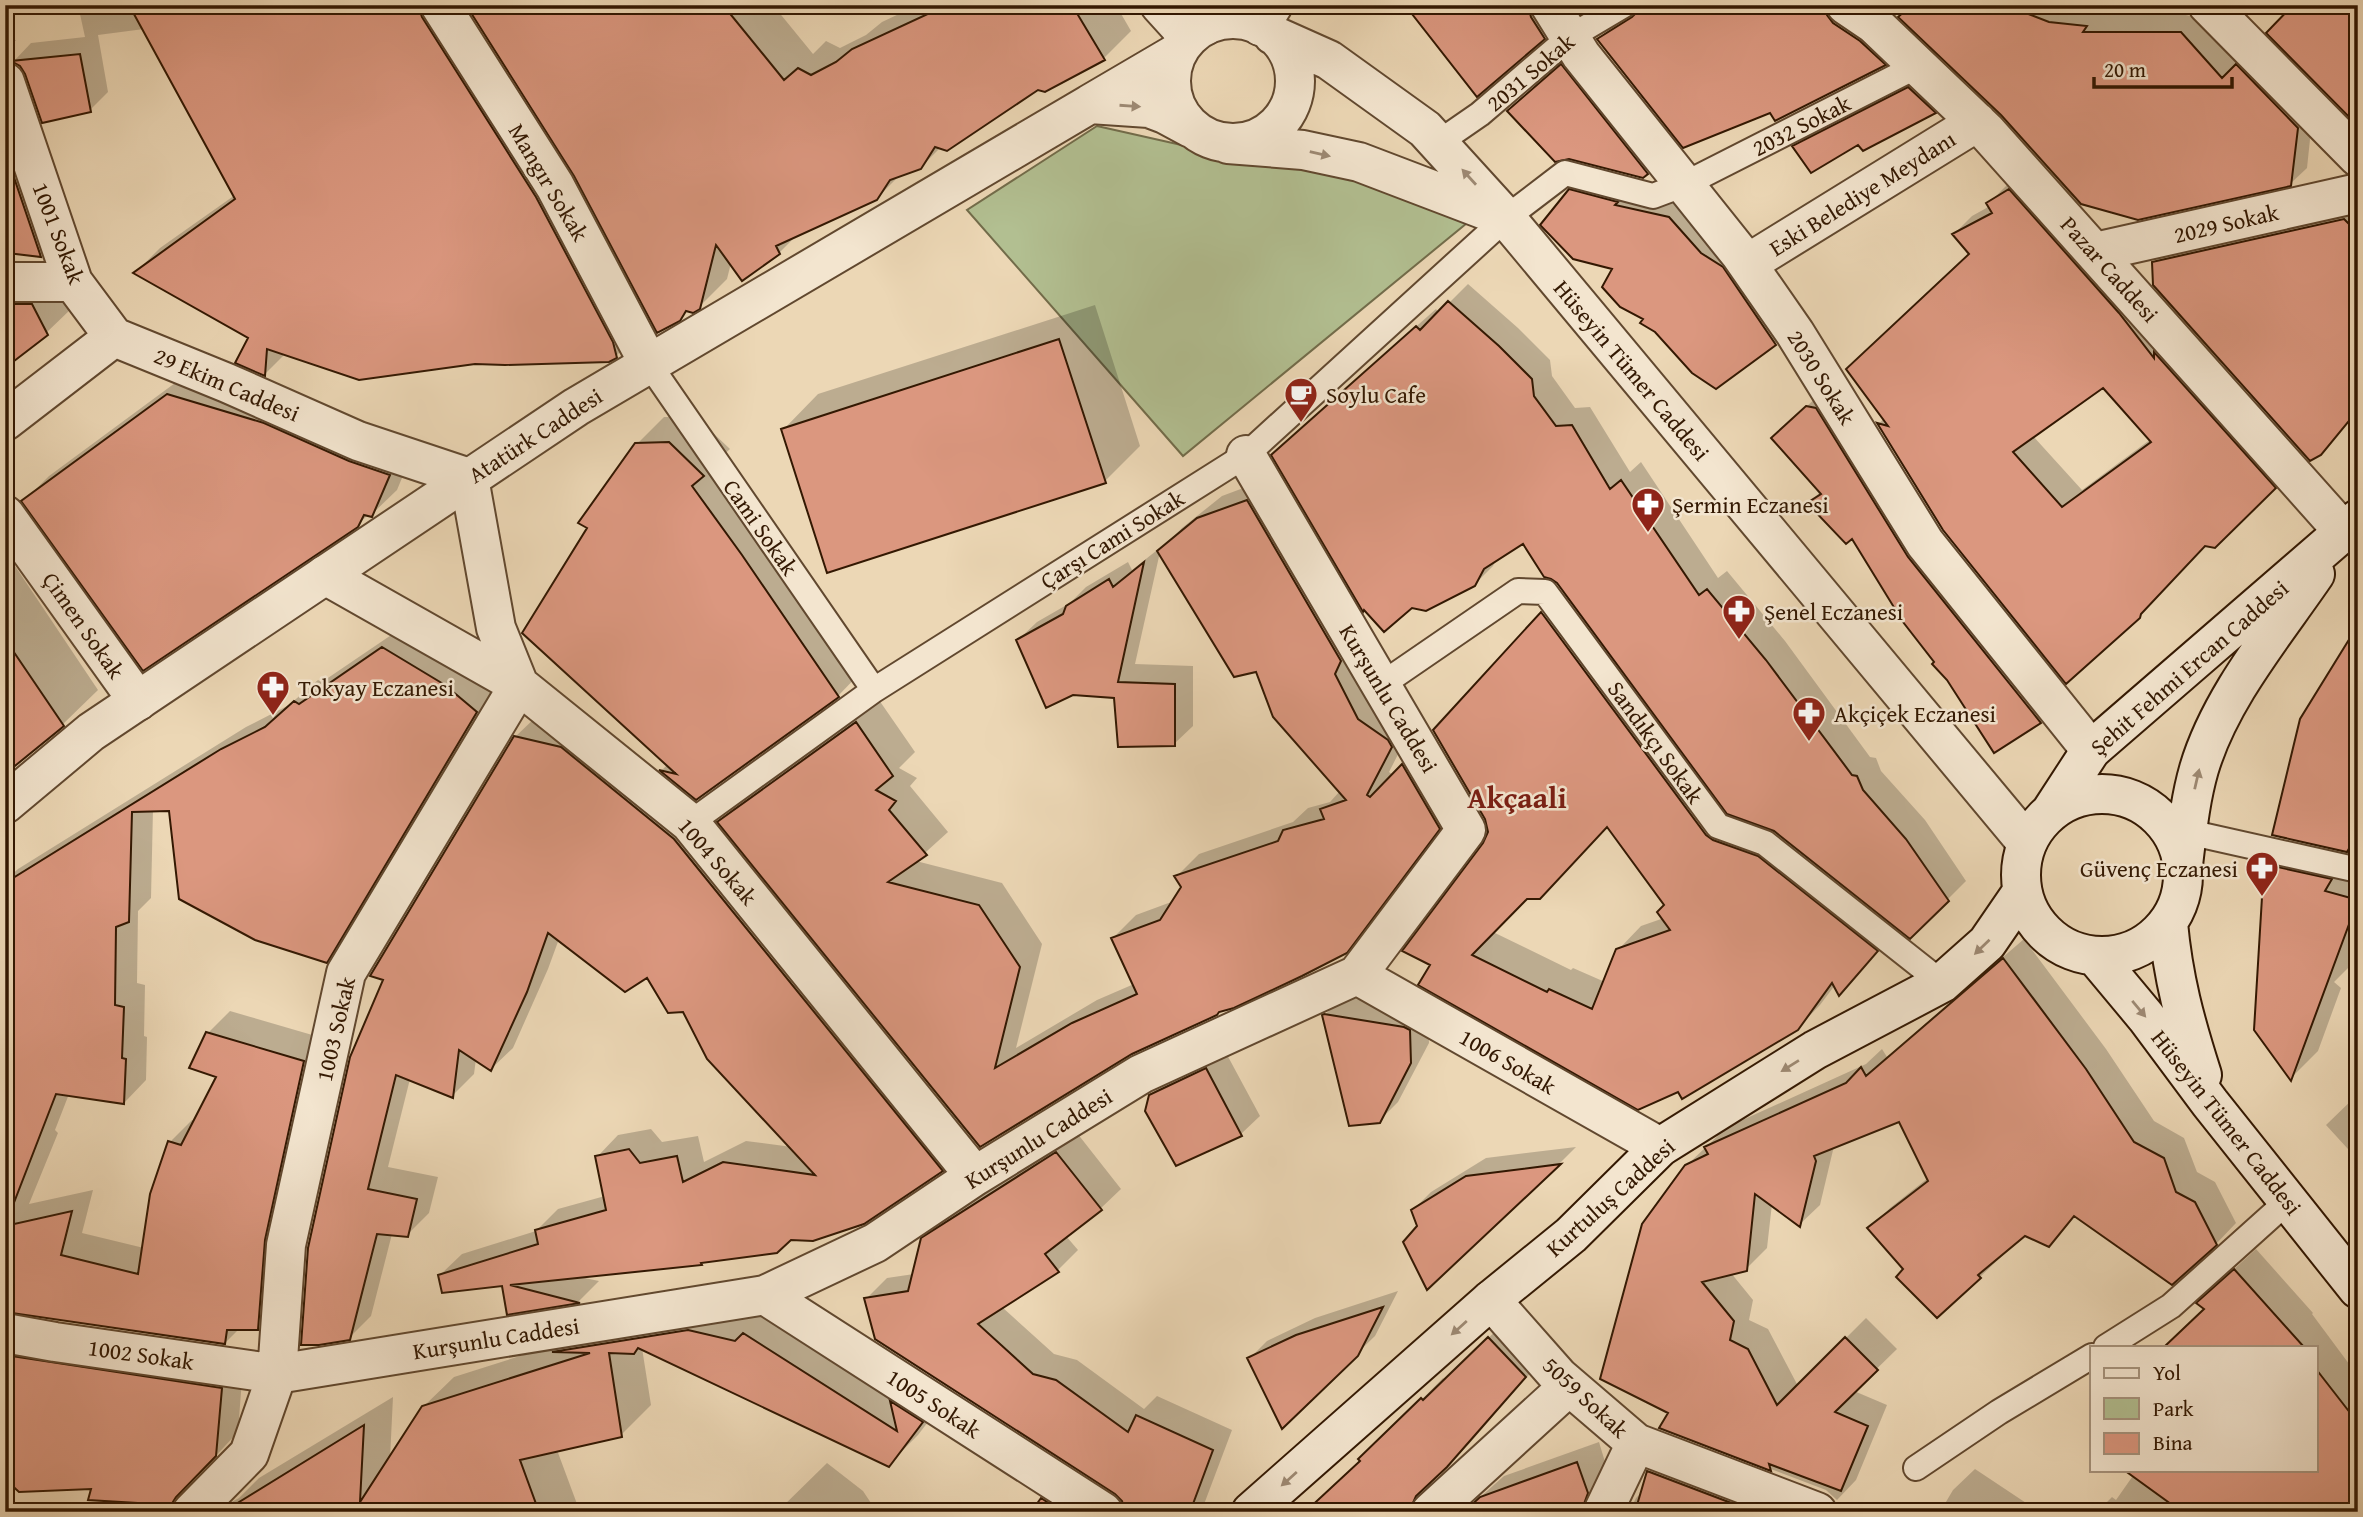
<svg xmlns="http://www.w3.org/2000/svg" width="2363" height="1517" viewBox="0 0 2363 1517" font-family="'Gentium Book Plus',serif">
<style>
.green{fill:#b2bf91;stroke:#726c4a;stroke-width:2}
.shadow{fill:#0003;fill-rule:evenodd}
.building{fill:#db977f;stroke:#331802;stroke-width:2;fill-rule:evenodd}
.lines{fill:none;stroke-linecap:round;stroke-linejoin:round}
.service-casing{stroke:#61482f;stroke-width:28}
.minor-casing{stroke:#61482f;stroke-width:42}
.tertiary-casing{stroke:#61482f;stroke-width:42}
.secondary-casing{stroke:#331802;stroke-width:42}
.service{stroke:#f3e5cf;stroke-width:24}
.minor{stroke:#f3e5cf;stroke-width:38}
.tertiary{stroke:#f3e5cf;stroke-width:38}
.secondary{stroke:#f3e5cf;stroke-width:38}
.oneway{fill:#9d8973}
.labels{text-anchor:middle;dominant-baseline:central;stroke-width:5;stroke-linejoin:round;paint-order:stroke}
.street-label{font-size:23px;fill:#331802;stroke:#f3e5cf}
.poi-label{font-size:23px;fill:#331802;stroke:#f3e5cf;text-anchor:start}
.district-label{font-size:30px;font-weight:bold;fill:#7a1f14;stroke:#f3e5cf}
</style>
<rect width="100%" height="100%" fill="#ecd7b5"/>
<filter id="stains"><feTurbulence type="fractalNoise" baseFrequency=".00286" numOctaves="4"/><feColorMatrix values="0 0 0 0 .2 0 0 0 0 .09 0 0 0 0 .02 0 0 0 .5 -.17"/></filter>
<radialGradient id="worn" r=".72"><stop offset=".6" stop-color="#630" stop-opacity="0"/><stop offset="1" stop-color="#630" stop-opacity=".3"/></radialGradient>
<!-- green -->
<path class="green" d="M1097,126L1217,153L1291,162L1372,183L1467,223L1183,456L967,210Z"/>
<!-- shadow -->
<path class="shadow" d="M78,5H454L640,332L616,356L285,354L265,374L251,337L136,272L160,248L235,195L144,29L98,35L108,92L90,110L27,74L21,65L14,61L31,43L85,37Z
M468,5H773L813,54L826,41L840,48L866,35L882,22L918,5H1116L1131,31L1103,59L1038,88L941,147L920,168L901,174L876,199L798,234L779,253L731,263L727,279L699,307L688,310L679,319L575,173Z
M1413,5H1550L1560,21L1544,37Z
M1578,5H1591L1581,11Z
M1641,5H1848L1900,48L1885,64L1770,111L1599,39L1615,23Z
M1888,5H2145L2190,16H2198L2239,63L2218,89L2241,111L2280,78L2313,111L2307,168L2290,184L2002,114Z
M5,31L9,40H16L7,51L8,64L65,231L41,255L16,252L7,259L10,268L57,280L71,309L46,333L5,366Z
M1576,51L1661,158L1643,176L1509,111Z
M1923,74L1948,98L1935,112L1859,142L1795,146L1809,132Z
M2028,172L2293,469L2214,546L2206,544L2139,617L1879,424L1884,418L1970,254L1954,234L1972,216L1990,206L1989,203L2007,185ZM2103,386L2151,439L2082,490L2033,436Z
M1584,177L1626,191L1683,204L1789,330L1775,343L1716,387L1645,318L1570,191Z
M2358,200V412L2320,454L2154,262L2176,240Z
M1468,284L1518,328L1550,360L1552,376L1575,408L1590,407L1630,472L1641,462L1718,578L1727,571L1785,641L1870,757L1876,758L1881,771L1925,820L1966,881L1947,900L1899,928L1839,993L1835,985L1820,1005L1797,1029L1679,1089L1432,964L1490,831L1487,818L1435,730L1565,591L1524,541L1497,558L1493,566L1474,585L1292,436L1436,309L1439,313ZM1608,825L1666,905L1664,918L1641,926L1618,950L1605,982L1573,968L1571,970L1493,932L1527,897Z
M1095,305L1140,446L1105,481L783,430L818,394Z
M194,369L414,449L397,490L371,515H368L356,526L24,501L49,476Z
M1821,393L2053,709L2040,722L1995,751L1852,537L1809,503L1821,491L1787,425Z
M664,417H696L730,449L718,460L864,669L838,696L696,798L662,770L668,764L589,528L637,444Z
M1270,478L1414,723L1389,772L1393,775L1425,743L1461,805L1369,928L1345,951L1129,1054L980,1145L719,822L742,799L879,700L915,752L899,768L917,778L910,786L948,832L916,861L1002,883L1042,944L1016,1048L1097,1000L1134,984L1113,938L1136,915L1174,901L1184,887L1176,877L1199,854L1293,822L1308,808L1330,802L1340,791L1257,670L1160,552L1135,664L1193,666V726L1174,744L1116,697L1018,640L1037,622L1070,603L1086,587L1128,562L1132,570L1161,547L1160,551L1182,528L1222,496Z
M5,551L98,690L62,725L5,772Z
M406,625L498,689L349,938L326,961L171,809H153L151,898L138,911L137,983L145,985L144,1036L147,1037L146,1080L124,1103L69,1094L55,1130L58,1133L29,1204L93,1190L82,1233L144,1248L170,1142L192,1120L196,1121L218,1076L208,1033L230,1011L326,1039L280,1306L257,1328H240L225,1343L6,1310V1317L243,1366L238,1432L171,1504L93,1488L5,1473V881L18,869L246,727L289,705L318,680L322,682Z
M2358,629V944L2349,967L2334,982L2341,988L2318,1051L2291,1078L2266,865L2293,838Z
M537,716L583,726L963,1148L942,1170L790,1239L703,1261L701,1263L580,1277L599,1281L579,1301L509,1313L504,1284L440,1275L462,1254L536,1231L558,1209L605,1196L597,1157L618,1135L651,1129L662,1142L698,1136L704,1162L746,1141L792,1147L684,1010L647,975L559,939L548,969L513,1048L491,1069L476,1059L474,1074L453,1095L410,1079L388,1167L438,1177L429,1213L407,1235L392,1234L371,1316L349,1338L309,1248L515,737Z
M2024,939L2106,1049L2154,1121L2184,1138L2197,1172L2215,1182L2236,1223L2216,1244L2076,1215L2048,1245L2025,1234L1980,1277L1905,1269L1870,1228L1890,1208L1928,1178L1900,1119L1834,1146L1820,1205L1799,1225L1772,1204L1767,1248L1746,1269L1731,1273L1753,1300L1749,1320L1768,1329L1798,1386L1866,1318L1897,1349L1854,1391L1887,1405L1856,1480L1837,1500L1826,1490L1661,1427L1670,1412L1686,1166L1727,1127L1866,1064L1882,1049L1887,1057Z
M1342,997L1423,1009L1428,1011L1429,1043L1398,1102L1379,1121L1324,1016Z
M1225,1051L1260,1116L1241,1134L1177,1164L1151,1095L1170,1076Z
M2358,1094V1160L2326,1125Z
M1077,1133L1121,1189L1100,1209L1066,1236L1078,1250L1058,1270L1002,1307L1054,1354L1077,1360L1144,1409L1157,1396L1232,1430L1203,1507L1199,1512H1126L1124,1502L1116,1492L866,1299L887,1278L914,1274L923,1239L944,1218Z
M1576,1147L1560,1163L1427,1287L1419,1227L1413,1210L1431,1192L1486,1158Z
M2256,1249L2313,1313L2312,1314L2358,1376V1512H2097L2112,1497L2116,1500L2137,1470H2316V1347H2166L2206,1308L2220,1282Z
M1398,1291L1375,1336L1282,1426L1249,1359L1267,1341L1315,1318Z
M766,1312L951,1392L918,1435L888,1465L642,1348L651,1405L621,1435L557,1450L580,1512H220L228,1504L239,1498L259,1478L393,1397L390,1459L423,1407L454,1377L564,1342Z
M1510,1317L1546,1355L1469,1444L1431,1482V1487L1412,1508L1434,1501L1446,1512H1305L1362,1460L1443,1378L1445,1380Z
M1599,1442L1620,1512H1461L1469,1507L1504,1476Z
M1670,1450L1831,1512L1844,1511V1512H1629L1636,1498L1642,1492L1649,1472Z
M827,1463L863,1491L877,1512H777Z
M1975,1469L2035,1509V1512H1940L1953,1490Z
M1062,1479L1115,1512H1033L1042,1499Z"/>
<!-- building -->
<path class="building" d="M129,5H418L422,17L536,197L613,342L617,358L609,362L505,365L475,364L359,380L267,349L265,376L235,363L248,338L133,273L235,199Z
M466,5H723L784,80L798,68L811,75L836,62L852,49L947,5H1072L1105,60L1045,92L1038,90L947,151L935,147L921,169L890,180L877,200L776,246L780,254L742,281L716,245L700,309L693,313L686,311L680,321L657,333L574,176Z
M1405,5H1528L1531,17L1545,39L1477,97Z
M1639,5H1824L1827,15L1833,23L1860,41L1886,65L1775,121L1770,113L1683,148L1597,39L1632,17L1637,12Z
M1912,5H2005L2049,22L2087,26L2083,32H2181L2222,78L2236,64L2298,128L2291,186L2138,220L2081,204L2001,115L1898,17Z
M2293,5H2358V126L2266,33Z
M80,54L91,112L42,123L25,74L20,66L11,61Z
M1561,64L1648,174L1643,178L1569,159L1555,162L1507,111Z
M1908,87L1936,113L1863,151L1858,145L1811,173L1792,146Z
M5,151L41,257L7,253L10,260H5Z
M1569,189L1618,202L1615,205L1669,217L1701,253L1723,267L1776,345L1716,389L1692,373L1655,332L1640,323L1643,319L1620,307L1602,287L1612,269L1573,259L1540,225Z
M2009,189L2119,313L2154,358V352L2276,488L2215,548L2205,546L2141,614L2140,618L2066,684L1943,530L1877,423L1888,426L1846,369L1969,254L1952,234L1992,213L1986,203ZM2103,388L2151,442L2062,507L2013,452Z
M2344,219L2358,233V410L2321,455L2310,461L2153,285L2152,262Z
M1448,301L1499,346L1532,379L1534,396L1556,426L1572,425L1610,489L1621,480L1699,595L1707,589L1766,660L1852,775L1857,776L1863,790L1906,839L1949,901L1910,939L1774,831L1727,814L1557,583L1551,579L1544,577L1523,544L1484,569L1475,586L1426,611L1412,608L1384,632L1364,610L1363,612L1271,455L1416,326L1420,330Z
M5,304H32L48,335L5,368Z
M1059,339L1106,483L827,573L781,429Z
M167,394L264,423L349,461L390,475L372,517L364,515L358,527L143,671L21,501Z
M1806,406L1816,408L1908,557L2041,723L1994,753L1947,680L1932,664L1934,662L1903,622L1852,539L1846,544L1807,503L1821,494L1771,438Z
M669,442L704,476L692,486L742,555L839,697L696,800L659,770L676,774L522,633L587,528L578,523L635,443Z
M1247,500L1341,661L1335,674L1358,719L1388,740L1392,747L1367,795L1370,797L1402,764L1440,829L1347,953L1302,976L1234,1008L1219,1012L1217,1015L1132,1054L980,1147L717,822L856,722L893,776L876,790L896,801L889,810L927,855L888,882L979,905L1020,967L995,1068L1072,1023L1137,994L1111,938L1160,920L1181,887L1174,876L1278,841L1283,830L1324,819L1320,809L1346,800L1273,717L1256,672L1234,677L1157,551L1197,518Z
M1144,562L1118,682L1175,684V746L1118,747L1114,698L1073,695L1046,708L1016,640L1063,614L1066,606L1109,579L1113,587Z
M1541,612L1706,835L1713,840L1758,856L1878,951L1839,996L1832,983L1798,1030L1682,1099L1678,1092L1638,1110L1418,985L1430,965L1402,951L1483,843L1488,832L1485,819L1433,730ZM1607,827L1664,905L1657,912L1670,930L1616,949L1592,1009L1549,989L1547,992L1472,955L1527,899H1540Z
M2358,625V833L2347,852L2272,835L2300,719Z
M5,639L64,726L5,774Z
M382,647L445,685L477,712L327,963L255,940L179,899L169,811L132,812L129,922L116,927L115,1005L124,1007L122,1058L126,1059L124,1104L56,1094L8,1218L5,1217V883L221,749L265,727L294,701L299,704Z
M514,736L561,747L674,839L943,1171L864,1224L813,1241L791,1240L777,1253L701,1263L702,1265L510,1285L580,1303L507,1315L502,1286L442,1293L438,1275L538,1244L535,1230L606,1210L595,1156L629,1149L640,1163L677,1156L683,1182L723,1162L815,1175L707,1059L683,1012L668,1013L647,978L625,992L548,933L527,992L491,1071L459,1050L453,1098L396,1075L368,1189L417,1199L408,1237L377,1234L350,1340L319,1345H301L308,1248L350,1057L383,980L370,976Z
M2264,864L2332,879L2325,891L2358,900L2291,1081L2254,1030Z
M2003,958L2086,1069L2134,1142L2164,1158L2176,1192L2195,1202L2217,1245L2172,1285L2074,1216L2049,1247L2025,1236L1978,1275L1981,1278L1937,1318L1896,1277L1903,1269L1867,1228L1928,1181L1899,1122L1814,1156L1816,1161L1800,1227L1755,1194L1747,1271L1702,1282L1734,1321L1730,1340L1748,1349L1777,1405L1845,1337L1878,1370L1835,1412L1868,1426L1841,1491L1769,1464L1771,1471L1659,1428L1668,1413L1600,1379L1642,1224L1685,1165L1708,1154L1704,1147L1846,1083L1861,1067L1866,1076Z
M1324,1014L1404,1027L1410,1030L1411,1063L1380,1123L1349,1126L1322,1015Z
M206,1032L304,1061L265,1240L258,1330H227L225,1344L5,1312V1226L72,1211L61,1255L138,1274L150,1194L168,1141L181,1145L216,1077L189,1068Z
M1206,1068L1242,1136L1176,1166L1145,1111L1149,1095Z
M1056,1152L1102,1210L1045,1254L1059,1272L978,1324L1033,1374L1056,1380L1128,1432L1136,1415L1213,1450L1190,1512H1125L1122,1501L1115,1494L875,1339L864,1298L908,1291L921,1238Z
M1561,1164L1427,1290L1403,1242L1417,1226L1411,1210L1466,1176Z
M2234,1269L2304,1347H2164L2204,1309L2196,1303Z
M1383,1307L1358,1356L1282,1429L1247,1358L1296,1335Z
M688,1330L735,1341L743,1333L897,1431L890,1401L923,1422L889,1467L638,1348L634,1354L609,1353L622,1437L520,1460L539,1512H223L364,1425L360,1502L422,1406L590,1353L552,1352Z
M1488,1337L1526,1377L1447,1467L1416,1496L1409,1512H1305L1360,1461L1358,1459L1421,1398L1423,1400Z
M5,1355L222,1388L216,1456L176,1497L171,1505L88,1500L91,1489L19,1492L5,1479Z
M2316,1369L2358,1423V1512H2182L2124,1470H2316Z
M1577,1462L1588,1493L1581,1512H1464L1480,1497Z
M1647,1471L1755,1512H1635Z
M1041,1498L1062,1512H1031Z"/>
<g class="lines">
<defs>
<path id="service" d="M1438,143L1480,114L1570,37L1624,5
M649,364L874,690
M1381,685L1518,591L1545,592L1718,826L1765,843L1942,983
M690,823L874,690L1246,455L1506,218L1565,173L1653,196L1685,184L1917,66
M2188,832L2358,870
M2106,1347L2171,1306L2288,1201
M1916,1468L1999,1412L2092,1356"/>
<path id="minor" d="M440,5L555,186L649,364
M1160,5L1189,37
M1550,5L1581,55L1740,254L1795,333L1925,543L2091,750
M1846,5L1874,24L1986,131L2344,532
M2208,5L2358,157
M1206,25L1235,5
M1260,26L1273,5
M5,82L73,282L114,337
M2095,252L2358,193
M1747,264L1977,122
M5,282H73
M114,337L227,383L358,441L469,478L496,628L519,685L346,973L286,1245L277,1374L249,1454L192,1512
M5,421L114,337
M5,515L138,701
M325,575L519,685L690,823L975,1176
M1357,975L1660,1147
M765,1295L1103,1512
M1491,1300L1559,1377L1636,1443L1817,1512
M5,1333L55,1342L277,1374L765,1295L875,1243L975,1176L1141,1074L1357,975L1466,830L1246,455
M1431,1512L1569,1386
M1603,1512L1636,1443"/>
<path id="tertiary" d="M1171 81a62 62 0 1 1 124 0a62 62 0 1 1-124 0Z
M1177,53L1090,104L1149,108L1165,114L1191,128
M1228,144L1303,150L1359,162L1506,218L1425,129L1329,60L1273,35
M1506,218L2027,843
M5,804L91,732L576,407L1090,104"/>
<path id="secondary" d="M2021 875a81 81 0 1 1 162 0a81 81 0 1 1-162 0Z
M2050,813L2091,750L2358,519
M2183,865C2187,832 2190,800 2199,769C2220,698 2274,634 2315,574
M2168,923C2173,978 2185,1022 2202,1075
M2096,957L2146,1017L2210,1103L2358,1289
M1251,1512L1491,1300L1571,1235L1660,1147L1815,1050L1942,983L1987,943L2022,892"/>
</defs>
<!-- service casing -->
<use href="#service" class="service-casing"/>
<!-- minor casing -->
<use href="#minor" class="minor-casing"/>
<!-- tertiary casing -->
<use href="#tertiary" class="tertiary-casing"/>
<!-- secondary casing -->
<use href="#secondary" class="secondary-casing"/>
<!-- service -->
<use href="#service" class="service"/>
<!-- minor -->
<use href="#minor" class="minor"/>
<!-- tertiary -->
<use href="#tertiary" class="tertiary"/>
<!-- secondary -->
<use href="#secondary" class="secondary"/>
</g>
<!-- one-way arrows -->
<defs><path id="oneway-solid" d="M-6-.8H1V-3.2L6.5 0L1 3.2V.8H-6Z" transform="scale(1.75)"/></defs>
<g class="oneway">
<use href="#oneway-solid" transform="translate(1130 106) rotate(4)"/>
<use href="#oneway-solid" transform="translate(1320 154) rotate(13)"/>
<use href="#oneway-solid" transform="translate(1469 177) rotate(-132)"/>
<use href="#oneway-solid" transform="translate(2197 779) rotate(-77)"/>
<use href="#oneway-solid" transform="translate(1982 947) rotate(136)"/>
<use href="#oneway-solid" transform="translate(2139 1009) rotate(50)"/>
<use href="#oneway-solid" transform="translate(1790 1066) rotate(148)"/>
<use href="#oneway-solid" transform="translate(1459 1328) rotate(138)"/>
<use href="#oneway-solid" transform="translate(1289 1479) rotate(138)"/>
</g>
<!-- icons -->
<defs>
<symbol id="cafe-pin" viewBox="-11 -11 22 30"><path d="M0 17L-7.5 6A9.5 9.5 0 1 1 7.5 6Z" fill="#8f2418" stroke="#f3e5cf"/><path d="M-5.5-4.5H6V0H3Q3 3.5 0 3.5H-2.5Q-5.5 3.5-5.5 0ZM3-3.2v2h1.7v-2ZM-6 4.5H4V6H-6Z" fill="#fff"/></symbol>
<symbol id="pharmacy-pin" viewBox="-11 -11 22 30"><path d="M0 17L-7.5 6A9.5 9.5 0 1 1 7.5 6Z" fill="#8f2418" stroke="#f3e5cf"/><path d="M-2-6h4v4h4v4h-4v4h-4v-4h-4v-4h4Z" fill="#fff"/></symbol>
</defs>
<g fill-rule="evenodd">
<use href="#cafe-pin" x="1282" y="375" width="38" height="52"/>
<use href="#pharmacy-pin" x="1629" y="485" width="38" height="52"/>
<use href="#pharmacy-pin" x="1720" y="592" width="38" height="52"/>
<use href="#pharmacy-pin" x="254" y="668" width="38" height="52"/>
<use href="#pharmacy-pin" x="1790" y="694" width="38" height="52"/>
<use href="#pharmacy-pin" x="2243" y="849" width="38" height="52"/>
</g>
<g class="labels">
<!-- street labels -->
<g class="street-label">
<text transform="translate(1530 72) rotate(-40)">2031 Sokak</text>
<text transform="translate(1801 125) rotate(-27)">2032 Sokak</text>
<text transform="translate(549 182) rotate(59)">Mangır Sokak</text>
<text transform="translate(1862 193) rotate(-32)">Eski Belediye Meydanı</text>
<text transform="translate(2226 223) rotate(-13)">2029 Sokak</text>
<text transform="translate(59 233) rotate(69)">1001 Sokak</text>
<text transform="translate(2110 269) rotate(48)">Pazar Caddesi</text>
<text transform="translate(1632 370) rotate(50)">Hüseyin Tümer Caddesi</text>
<text transform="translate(1822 377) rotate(58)">2030 Sokak</text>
<text transform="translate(227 384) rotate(23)">29 Ekim Caddesi</text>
<text transform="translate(535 435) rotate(-33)">Atatürk Caddesi</text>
<text transform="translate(761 527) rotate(55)">Cami Sokak</text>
<text transform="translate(1112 539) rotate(-32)">Çarşı Cami Sokak</text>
<text transform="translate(84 625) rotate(55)">Çimen Sokak</text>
<text transform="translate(2189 667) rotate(-41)">Şehit Fehmi Ercan Caddesi</text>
<text transform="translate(1389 698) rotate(59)">Kurşunlu Caddesi</text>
<text transform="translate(1656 742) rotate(54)">Sandıkçı Sokak</text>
<text transform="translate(718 861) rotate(49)">1004 Sokak</text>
<text transform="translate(335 1029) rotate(-77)">1003 Sokak</text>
<text transform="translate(1508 1061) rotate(30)">1006 Sokak</text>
<text transform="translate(2227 1122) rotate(52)">Hüseyin Tümer Caddesi</text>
<text transform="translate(1038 1138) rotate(-32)">Kurşunlu Caddesi</text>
<text transform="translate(1610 1197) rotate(-42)">Kurtuluş Caddesi</text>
<text transform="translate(496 1338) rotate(-9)">Kurşunlu Caddesi</text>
<text transform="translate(141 1354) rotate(8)">1002 Sokak</text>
<text transform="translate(1586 1397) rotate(43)">5059 Sokak</text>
<text transform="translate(934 1403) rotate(33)">1005 Sokak</text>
</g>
<!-- poi labels -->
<g class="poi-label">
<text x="1326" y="394">Soylu Cafe</text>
<text x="1672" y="504">Şermin Eczanesi</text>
<text x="1764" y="611">Şenel Eczanesi</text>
<text x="298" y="687">Tokyay Eczanesi</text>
<text x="1834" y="713">Akçiçek Eczanesi</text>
<text x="2238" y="868" text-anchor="end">Güvenç Eczanesi</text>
</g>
<!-- district labels -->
<g class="district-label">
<text x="1517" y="797">Akçaali</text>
</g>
</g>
<!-- margin -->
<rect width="2363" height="1517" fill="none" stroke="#ecd7b5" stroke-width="28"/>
<rect x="7" y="7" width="2349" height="1503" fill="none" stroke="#331802" stroke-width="3.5"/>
<rect x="14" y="14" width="2335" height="1489" fill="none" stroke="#331802" stroke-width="2"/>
<!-- legend -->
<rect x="2090" y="1346" width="228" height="126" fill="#f3e5cf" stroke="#a6937d" stroke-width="2"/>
<rect x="2104" y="1368" width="35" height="10" fill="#f3e5cf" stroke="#a6937d" stroke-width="2"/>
<text x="2153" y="1380" font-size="21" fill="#331802">Yol</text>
<rect x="2104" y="1398" width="35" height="21" fill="#b2bf91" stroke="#a6937d" stroke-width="2"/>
<text x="2153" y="1416" font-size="21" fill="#331802">Park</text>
<rect x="2104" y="1433" width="35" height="21" fill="#db977f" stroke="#a6937d" stroke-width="2"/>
<text x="2153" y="1450" font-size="21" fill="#331802">Bina</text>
<!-- scale -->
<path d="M2094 77v10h138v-10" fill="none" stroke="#331802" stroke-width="3.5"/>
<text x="2104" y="77" font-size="21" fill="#331802" stroke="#f3e5cf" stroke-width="5" paint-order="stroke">20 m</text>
<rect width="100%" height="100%" filter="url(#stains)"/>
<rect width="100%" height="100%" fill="url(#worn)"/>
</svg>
